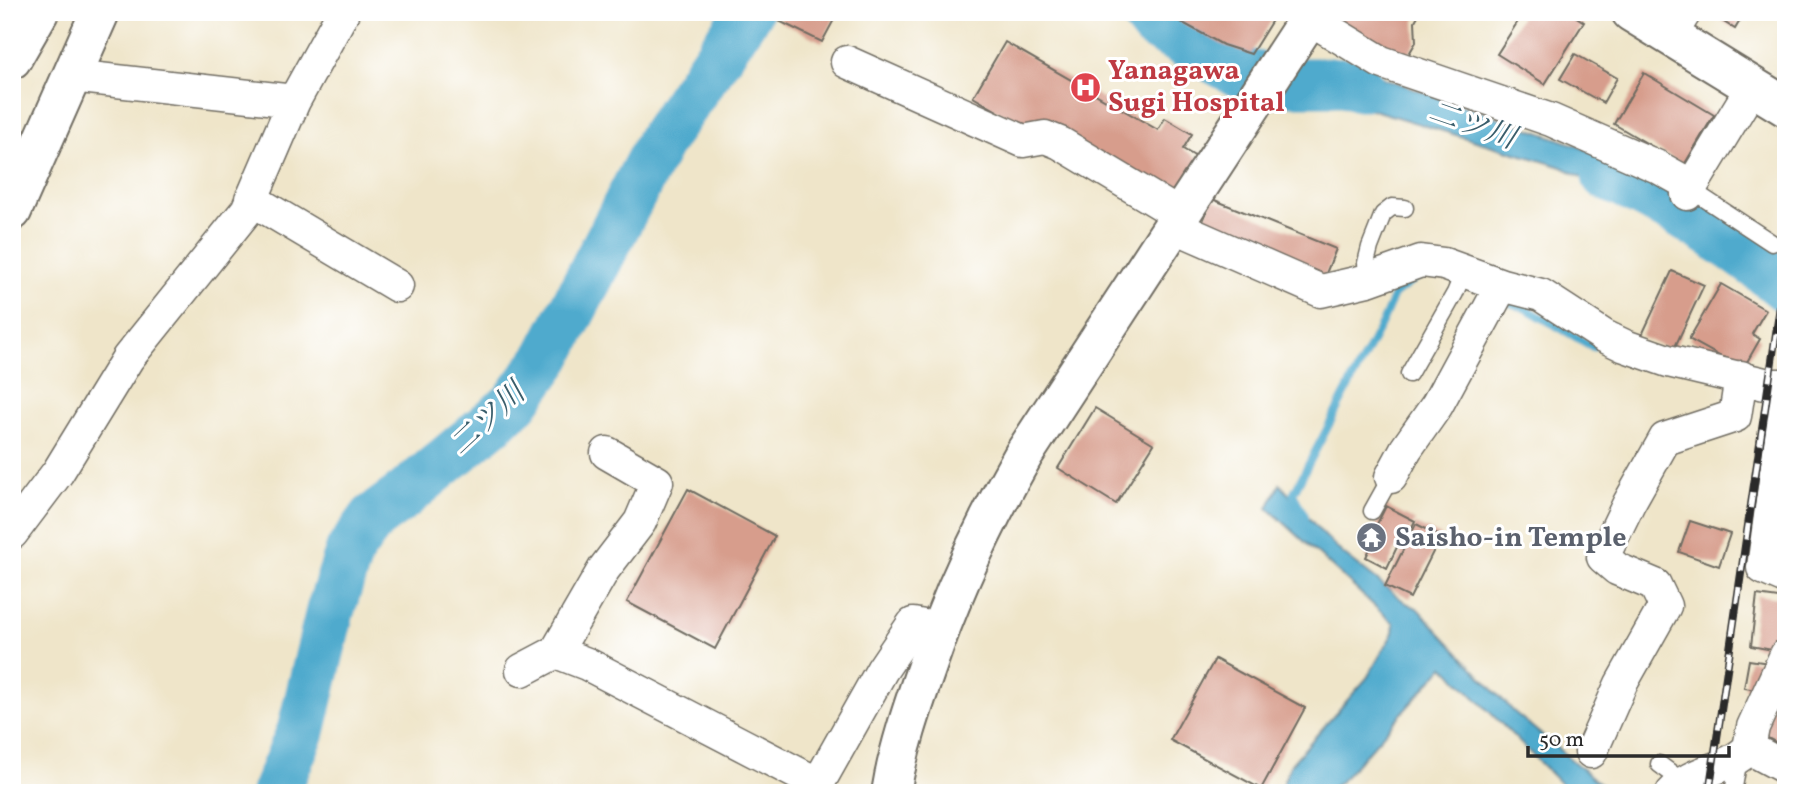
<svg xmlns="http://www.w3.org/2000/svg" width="1798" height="805" viewBox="0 0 1798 805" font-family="Vollkorn,'Noto Serif JP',serif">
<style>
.water{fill:#50aacd;stroke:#3e6a7c;stroke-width:2}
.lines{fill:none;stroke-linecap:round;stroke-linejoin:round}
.stream{stroke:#50aacd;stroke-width:8}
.river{stroke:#50aacd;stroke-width:49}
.building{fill:#d79d8c}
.lane-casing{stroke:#706c62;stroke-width:19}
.street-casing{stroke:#706c62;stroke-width:35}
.secondary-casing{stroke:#706c62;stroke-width:42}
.highway-casing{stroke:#706c62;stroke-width:42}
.lane{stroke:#fff;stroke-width:16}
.street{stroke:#fff;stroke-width:32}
.secondary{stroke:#fff;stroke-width:38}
.highway{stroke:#fff;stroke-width:38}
.rail-casing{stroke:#2b2b2b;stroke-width:8}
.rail{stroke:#fff;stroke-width:5;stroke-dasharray:16;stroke-linecap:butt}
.labels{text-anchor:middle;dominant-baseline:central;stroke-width:6;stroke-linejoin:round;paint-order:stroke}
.health-label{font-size:28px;font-weight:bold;fill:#be3a42;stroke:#fff;text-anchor:start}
.worship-label{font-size:28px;font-weight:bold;fill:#5b616d;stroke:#fff;text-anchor:start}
.water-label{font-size:30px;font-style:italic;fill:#3a5e6c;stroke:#fff}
</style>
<rect width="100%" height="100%" fill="#fff"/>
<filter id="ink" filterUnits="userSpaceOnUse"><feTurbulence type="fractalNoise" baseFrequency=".0143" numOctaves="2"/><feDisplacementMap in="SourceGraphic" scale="14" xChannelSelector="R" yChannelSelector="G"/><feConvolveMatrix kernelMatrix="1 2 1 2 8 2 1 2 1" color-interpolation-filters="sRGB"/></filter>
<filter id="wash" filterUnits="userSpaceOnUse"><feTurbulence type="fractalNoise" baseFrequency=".00686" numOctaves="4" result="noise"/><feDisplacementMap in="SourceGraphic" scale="28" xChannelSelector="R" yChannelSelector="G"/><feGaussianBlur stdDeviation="1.57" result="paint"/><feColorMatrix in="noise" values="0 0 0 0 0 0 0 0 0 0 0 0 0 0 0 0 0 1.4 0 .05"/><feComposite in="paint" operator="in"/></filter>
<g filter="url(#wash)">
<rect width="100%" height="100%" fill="#efe5c9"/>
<!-- water -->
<path class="water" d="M1306,66L1361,70L1573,144L1673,188L1660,216L1562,167L1357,105L1302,102L1274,107Z
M1696,203L1779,262L1771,301L1727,264L1684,235Z
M1280,484L1319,530L1342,553L1406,603L1417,608L1513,711L1611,793H1570L1444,666L1346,776L1327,793H1279L1291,764L1367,678L1393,633L1394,624L1268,508Z"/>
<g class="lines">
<!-- stream -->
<path class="stream" d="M1505,301L1527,309L1593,347
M1305,516L1293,494L1383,321L1394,295L1420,275"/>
<!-- river -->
<path class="river" d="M1143,12L1154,26L1237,72L1294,82H1345L1360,87
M1606,176C1670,205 1731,242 1786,288
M275,793L301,731L330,611L350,550L373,518L403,496L514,404L548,357L660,141L748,12"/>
</g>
<g id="blocks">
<!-- building -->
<path class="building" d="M784,12H828L836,16L822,42L779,21Z
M1173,12H1266L1274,17L1251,54L1223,45L1181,22Z
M1341,12H1420L1415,21L1416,42L1404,62L1336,20Z
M1524,12H1569L1584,22L1545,84L1497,54Z
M1708,12H1745L1735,29Z
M1005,42L1158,130L1165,118L1192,134L1183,149L1201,160L1177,202L1030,130L973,97Z
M1575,54L1617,78L1603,103L1560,79Z
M1644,73L1714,115L1684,165L1614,124Z
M1212,199L1336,249L1325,276L1201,226Z
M1672,271L1704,285L1673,351L1641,337Z
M1721,284L1766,310L1752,334L1760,339L1743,369L1689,339Z
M1095,408L1154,444L1116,504L1058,468Z
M688,489L775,536L715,649L627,602Z
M1386,506L1415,521L1402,546L1398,545L1387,568L1366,557L1377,534L1373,532Z
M1690,521L1730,534L1719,566L1679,552Z
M1416,524L1441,536L1410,598L1385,586Z
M1757,595L1786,599V634L1777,651L1751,646Z
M1215,659L1305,708L1261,789L1170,740Z
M1749,660L1776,664L1763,691L1744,688Z
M1786,682V727L1777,743L1758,733Z"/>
</g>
</g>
<g filter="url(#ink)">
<use href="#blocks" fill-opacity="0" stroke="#706c62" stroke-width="2"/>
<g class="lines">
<defs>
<path id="lane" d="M1690,189L1772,243
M1368,280L1366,263L1370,247L1383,214L1392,207L1405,208
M1409,374L1455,293L1464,271
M1372,511L1391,477
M1659,764L1682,781
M1733,793L1739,758"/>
<path id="street" d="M1299,12L1381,62L1551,120L1658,167L1692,186
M1670,36L1685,12
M847,62L1023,141L1045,137L1060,143L1180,215
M72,76L294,101
M1687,194L1752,87
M251,199L397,286
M1173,226L1321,291L1368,280L1421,261L1444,264L1502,285L1541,295L1604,336L1625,346L1668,361L1769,385H1786
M1786,398L1763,568L1786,578
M1391,477L1406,449L1437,405L1502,285
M12,533L58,472L128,358L247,210L294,101L343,12
M556,652L604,569L640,522L657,482L607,453
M1786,655L1753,727L1749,748L1786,768
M522,670L556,652L587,664L818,784L882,670L913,624L940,629
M1591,752L1621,684L1665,606L1655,585L1617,569L1603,557L1629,503L1665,439L1735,416L1741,377
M1672,793C1693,769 1728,771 1749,748"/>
<path id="secondary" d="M12,211L100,12
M891,793C898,750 912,709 926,669C952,592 984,524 1024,454L1313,12"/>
<path id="highway" d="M1631,12L1786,107
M12,59L39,12"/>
</defs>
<!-- lane casing -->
<use href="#lane" class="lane-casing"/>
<!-- street casing -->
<use href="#street" class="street-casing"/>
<!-- secondary casing -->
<use href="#secondary" class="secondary-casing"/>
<!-- highway casing -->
<use href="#highway" class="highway-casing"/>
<!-- lane -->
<use href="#lane" class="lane"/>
<!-- street -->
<use href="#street" class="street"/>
<!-- secondary -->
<use href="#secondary" class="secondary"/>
<!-- highway -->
<use href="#highway" class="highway"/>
<defs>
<path id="rail" d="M1709,793L1786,265"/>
</defs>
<!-- rail casing -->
<use href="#rail" class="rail-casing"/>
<!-- rail -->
<use href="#rail" class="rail"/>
</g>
</g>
<!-- icons -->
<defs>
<symbol id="hospital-disc" viewBox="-11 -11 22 22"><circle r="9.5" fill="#e0444e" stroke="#fff"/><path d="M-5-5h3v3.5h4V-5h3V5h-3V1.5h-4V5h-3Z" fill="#fff"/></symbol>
<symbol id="temple-disc" viewBox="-11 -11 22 22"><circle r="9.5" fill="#6b7280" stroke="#fff"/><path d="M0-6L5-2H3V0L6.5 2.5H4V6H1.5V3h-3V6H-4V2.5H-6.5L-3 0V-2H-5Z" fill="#fff"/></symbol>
</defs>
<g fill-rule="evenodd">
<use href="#hospital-disc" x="1068" y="70" width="35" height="35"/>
<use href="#temple-disc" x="1354" y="520" width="35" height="35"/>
</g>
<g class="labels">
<!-- health labels -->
<g class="health-label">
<text x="1108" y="71">Yanagawa<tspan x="1108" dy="32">Sugi Hospital</tspan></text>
</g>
<!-- worship labels -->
<g class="worship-label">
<text x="1395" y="538">Saisho-in Temple</text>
</g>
<!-- water labels -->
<g class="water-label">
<text transform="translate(1472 126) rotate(19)">二ツ川</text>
<text transform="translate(488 420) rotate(-43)">二ツ川</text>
</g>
</g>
<!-- margin -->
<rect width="1798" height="805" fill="none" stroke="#fff" stroke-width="42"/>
<!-- scale -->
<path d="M1528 746v10h201v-10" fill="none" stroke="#2b2b2b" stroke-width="3.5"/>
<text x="1539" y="746" font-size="21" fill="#2b2b2b" stroke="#ffffff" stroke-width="5" paint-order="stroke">50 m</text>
</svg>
